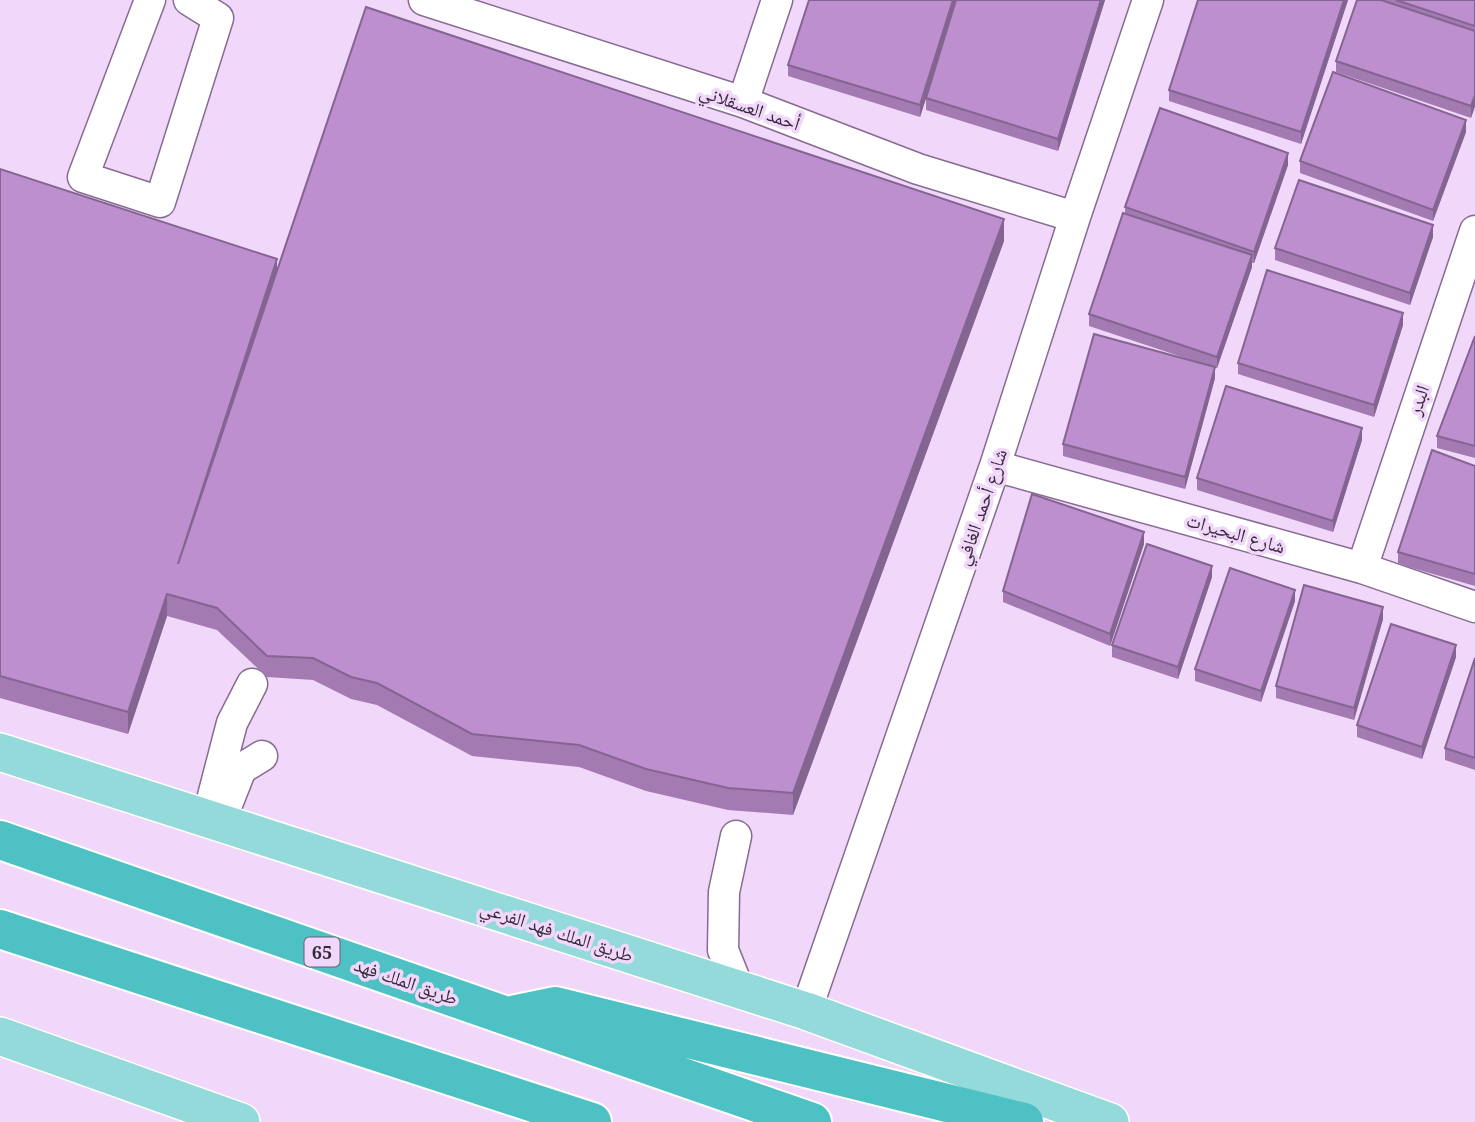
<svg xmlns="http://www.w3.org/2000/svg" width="1475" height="1122" viewBox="0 0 1475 1122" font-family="'Noto Serif','Noto Naskh Arabic',serif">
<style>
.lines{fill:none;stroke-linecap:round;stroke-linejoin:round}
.minor-casing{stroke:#876b91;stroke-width:33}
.major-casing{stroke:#fff;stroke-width:40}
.highway-casing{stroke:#fff;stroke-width:42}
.minor{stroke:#fff;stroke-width:30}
.major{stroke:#94dadb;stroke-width:37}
.highway{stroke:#4dc1c3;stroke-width:38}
.wall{fill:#a37bb2}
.shaded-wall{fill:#846491}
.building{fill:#bd8fcf;stroke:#846491;stroke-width:2}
.labels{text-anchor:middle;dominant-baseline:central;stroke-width:7;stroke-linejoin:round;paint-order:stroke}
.shield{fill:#f1d8fa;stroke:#6d5e74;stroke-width:2}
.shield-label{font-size:18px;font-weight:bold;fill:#35293a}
.street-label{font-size:19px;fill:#35293a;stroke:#f1d8fa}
</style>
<rect width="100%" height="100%" fill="#f1d8fa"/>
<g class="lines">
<defs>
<path id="minor" d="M150,0L83,177L160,202L218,18L189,0
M424,0L743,102L918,169L1075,217
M743,102L777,0
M995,466L1362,568L1475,607
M1362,568L1475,231
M226,807L241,769L262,756
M207,819L232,723L252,684
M736,836L724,892L723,950L739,990
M806,1011L995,466L1075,217L1148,0"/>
<path id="major" d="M0,752L806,1011L1110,1122
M0,1036L241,1122"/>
<path id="highway" d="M0,840L812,1122
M0,929L592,1122
M516,1014L555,1006L1024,1122"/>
</defs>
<!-- minor casing -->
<use href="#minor" class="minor-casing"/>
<!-- major casing -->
<use href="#major" class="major-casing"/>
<!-- highway casing -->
<use href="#highway" class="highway-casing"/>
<!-- minor -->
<use href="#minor" class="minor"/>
<!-- major -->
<use href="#major" class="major"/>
<!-- highway -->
<use href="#highway" class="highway"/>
</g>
<!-- wall -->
<path class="wall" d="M1105,0L1058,151L926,110V99L920,117L788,76V65Z
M1348,0L1301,144L1169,101V90Z
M1357,0H1475V106L1471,118L1336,72V61Z
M1466,132L1433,221L1300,173V161Z
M1288,165L1254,263H1252V267L1217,368H1215V378L1185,489L1063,456V444L1197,362L1089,326V314L1125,213V207Z
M0,169L277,273L1004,241L793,815L728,810L646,791L579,767L472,756L377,705L351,699L313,680L267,677L217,630L167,616L128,734L0,698Z
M1433,237L1410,305L1275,260V248Z
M1403,325L1374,417L1238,374V363Z
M1475,336V458L1437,448V436Z
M1362,440L1333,532L1197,490V478Z
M1475,466V586L1398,564V552Z
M1144,544L1110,646L1003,602V591Z
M1212,577L1178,679L1112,657V645Z
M1295,601L1261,702L1195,681V669Z
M1383,619L1354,720L1276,698V686Z
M1456,657L1422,759L1357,737V725Z
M1475,658V770L1445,760V748Z"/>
<!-- shaded-wall -->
<path class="shaded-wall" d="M953,0H957L920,117V105Z
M1101,0H1105L1058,151V139Z
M1344,0H1348L1301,144V132Z
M1475,95V106L1471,118V106Z
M1466,120V132L1433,221V210Z
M1288,153V165L1254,263V252Z
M1004,219V241L793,815V793Z
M1433,225V237L1410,305V293Z
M1252,255V267L1217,368V357Z
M277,259V281L178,564Z
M1403,313V325L1374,417V405Z
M1215,367V378L1185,489V477Z
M1362,428V440L1333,532V521Z
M1144,532V544L1110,646V634Z
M1212,566V577L1178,679V667Z
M1295,590V601L1261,702V691Z
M167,594V616L128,734V712Z
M1383,607V619L1354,720V708Z
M1456,645V657L1422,759V747Z"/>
<!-- building -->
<path class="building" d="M809,0H953L920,105L788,65Z
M956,0H1101L1058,139L926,98Z
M1198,0H1344L1301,132L1169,90Z
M1357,0H1381L1475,31V95L1471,106L1336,61Z
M1396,0H1475V26Z
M366,7L1004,219L793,793L728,788L646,769L579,745L472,734L377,683L351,677L313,658L267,656L217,608L167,594L128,712L0,676V169L277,259L178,564Z
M1333,72L1466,120L1433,210L1300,161Z
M1160,108L1288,153L1254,252L1125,207Z
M1299,180L1433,225L1410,293L1275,248Z
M1123,213L1252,255L1217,357L1089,314Z
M1267,270L1403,313L1374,405L1238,363Z
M1094,334L1215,367L1185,477L1063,444Z
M1475,336V446L1437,436Z
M1226,386L1362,428L1333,521L1197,478Z
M1432,450L1475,466V574L1398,552Z
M1032,494L1144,532L1110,634L1003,591Z
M1147,544L1212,566L1178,667L1112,645Z
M1230,568L1295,590L1261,691L1195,669Z
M1304,585L1383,607L1354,708L1276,686Z
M1391,624L1456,645L1422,747L1357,725Z
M1475,658V758L1445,748Z"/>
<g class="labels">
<!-- shield labels -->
<rect class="shield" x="304.5" y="937.5" width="35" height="29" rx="5"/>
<g class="shield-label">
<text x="322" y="952">65</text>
</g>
<!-- street labels -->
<g class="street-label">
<text transform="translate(750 107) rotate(19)">أحمد العسقلاني</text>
<text transform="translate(1418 400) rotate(-71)">البدر</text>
<text transform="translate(981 507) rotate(-71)">شارع أحمد الغافي</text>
<text transform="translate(1236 533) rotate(16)">شارع البحيرات</text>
<text transform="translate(557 931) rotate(18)">طريق الملك فهد الفرعي</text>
<text transform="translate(406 981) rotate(19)">طريق الملك فهد</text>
</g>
</g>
</svg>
